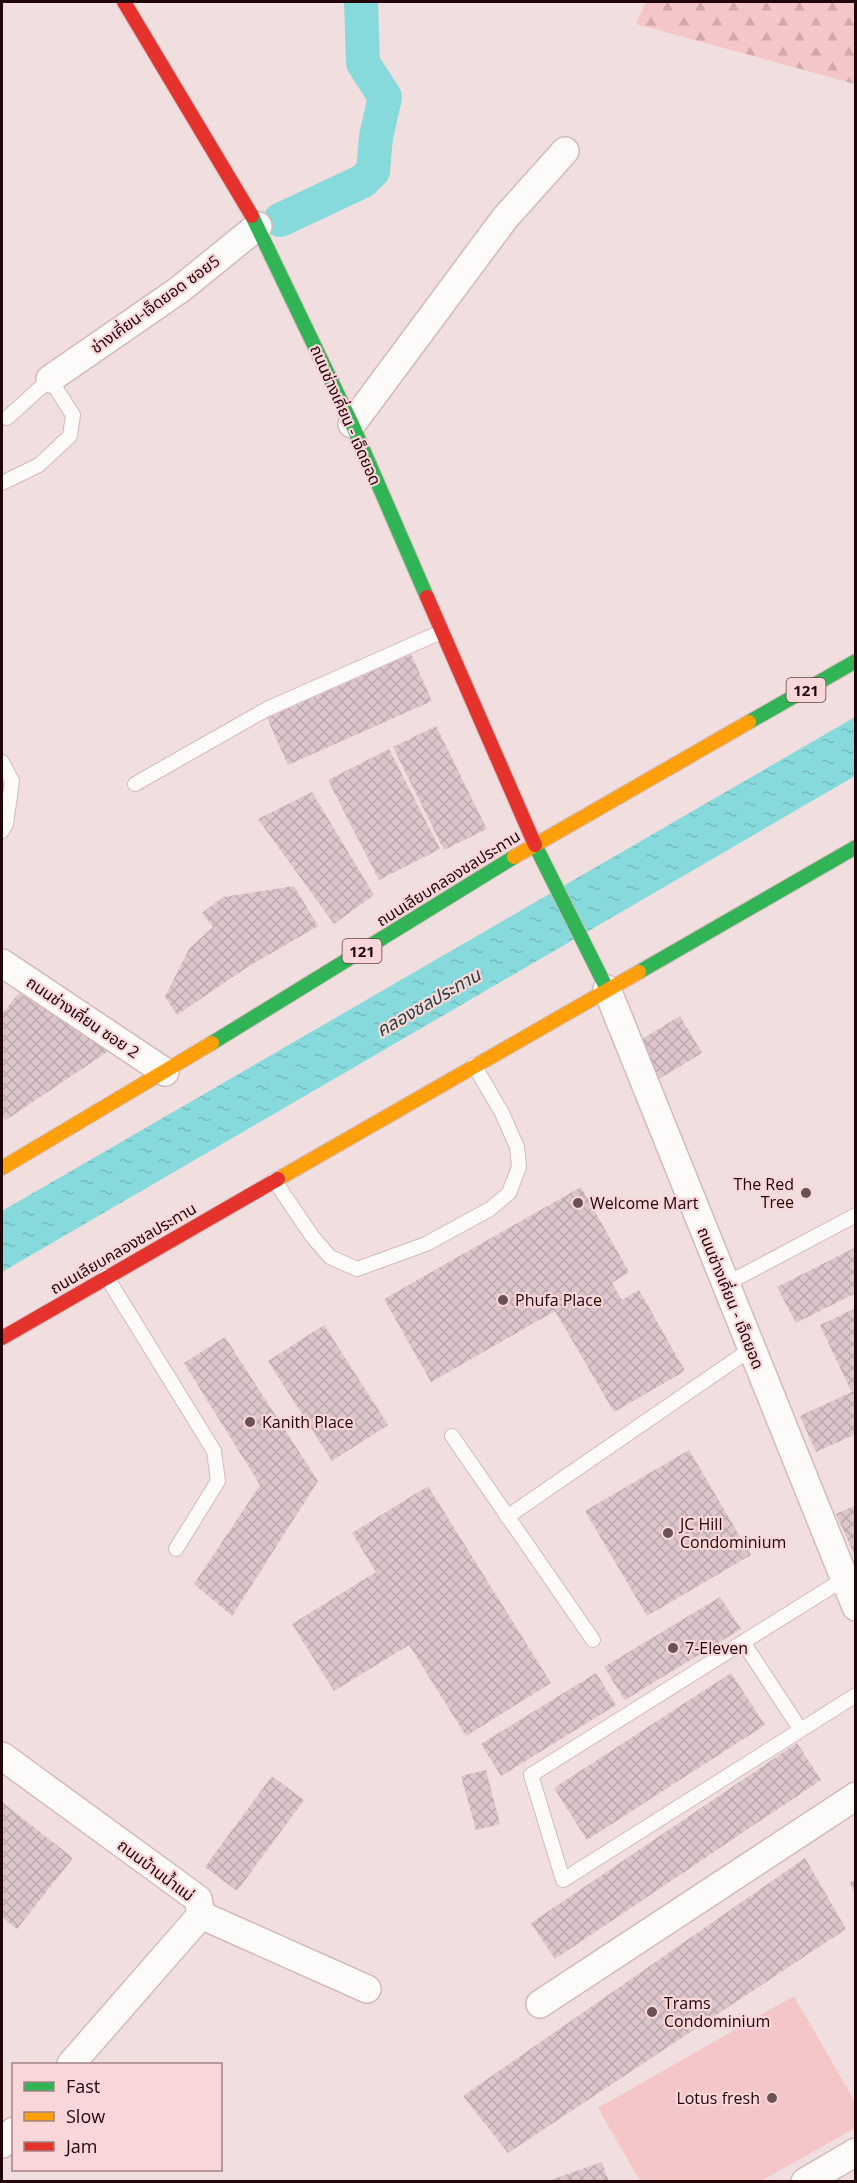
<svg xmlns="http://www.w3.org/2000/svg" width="857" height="2183" viewBox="0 0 857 2183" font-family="'Open Sans','Noto Sans Thai',sans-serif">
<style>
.grass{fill:#f5c6c8}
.forest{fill:url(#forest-firs)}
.water{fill:url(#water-ripples)}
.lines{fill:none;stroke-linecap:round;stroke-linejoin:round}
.canal{stroke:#86dadb;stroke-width:34}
.building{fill:url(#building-cross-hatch)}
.lane-casing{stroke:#d3babb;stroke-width:16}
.street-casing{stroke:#d3babb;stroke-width:30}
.fast-casing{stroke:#d3babb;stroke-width:16}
.slow-casing{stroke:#d3babb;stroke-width:16}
.jam-casing{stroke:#d3babb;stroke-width:16}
.lane{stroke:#fdfafa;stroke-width:14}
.street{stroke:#fdfafa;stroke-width:27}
.fast{stroke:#30b455;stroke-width:14}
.slow{stroke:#ff9f0a;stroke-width:14}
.jam{stroke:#e5322d;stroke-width:14}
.poi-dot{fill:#6a5154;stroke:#f9d6d7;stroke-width:2}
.labels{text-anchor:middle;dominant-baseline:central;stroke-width:4.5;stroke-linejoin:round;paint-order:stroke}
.shield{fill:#f9d6d7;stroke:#624447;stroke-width:1.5}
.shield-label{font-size:15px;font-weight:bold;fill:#210509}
.street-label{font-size:16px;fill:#210509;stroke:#f9d6d7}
.poi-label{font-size:16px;fill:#210509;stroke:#f9d6d7;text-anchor:start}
.water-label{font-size:18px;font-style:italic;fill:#244040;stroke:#f9d6d7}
</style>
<defs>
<pattern id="forest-firs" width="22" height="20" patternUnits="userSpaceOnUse" patternTransform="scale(1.5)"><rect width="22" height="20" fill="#f5c6c8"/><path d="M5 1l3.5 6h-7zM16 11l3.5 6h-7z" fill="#d2a9aa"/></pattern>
<pattern id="water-ripples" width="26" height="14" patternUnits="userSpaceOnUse" patternTransform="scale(1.5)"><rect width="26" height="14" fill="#86dadb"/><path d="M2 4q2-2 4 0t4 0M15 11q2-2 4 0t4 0" fill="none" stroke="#73babb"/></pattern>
<pattern id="building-cross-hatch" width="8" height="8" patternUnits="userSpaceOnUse" patternTransform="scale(1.5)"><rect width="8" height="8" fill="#dcc6cb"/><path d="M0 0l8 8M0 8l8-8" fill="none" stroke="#bca9ad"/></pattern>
</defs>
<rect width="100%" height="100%" fill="#f1dedf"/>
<!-- grass -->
<path class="grass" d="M794,1996L855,2102V2128L761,2181H640L598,2108Z"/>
<!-- forest -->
<path class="forest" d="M646,2H855V84L636,24Z"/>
<!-- water -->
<path class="water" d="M855,717V776L2,1272V1211Z"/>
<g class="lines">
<!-- canal -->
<path class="canal" d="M280,220L363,181L373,171L376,137L385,97L363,63L361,2"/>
</g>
<!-- building -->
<path class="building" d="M411,654L432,701L288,765L267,718Z
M436,726L487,829L444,850L393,747Z
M389,749L440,849L379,880L328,780Z
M312,792L374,895L334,924L258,819Z
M294,886L318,926L246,968L177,1015L165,997L189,949L213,927L202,913L223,897Z
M19,993L110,1050L6,1120L2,1117V1014Z
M680,1016L702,1053L659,1079L637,1042Z
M581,1187L629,1272L612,1283L622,1300L639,1290L685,1371L614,1412L555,1311L431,1382L384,1299Z
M856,1247V1293L796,1323L777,1287Z
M856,1308V1389L851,1391L820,1325Z
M324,1325L388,1425L332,1461L268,1361Z
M225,1337L318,1481L232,1616L194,1584L260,1485L184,1363Z
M856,1390V1434L816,1452L800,1416Z
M689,1450L751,1555L647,1616L585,1511Z
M428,1486L551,1683L466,1736L409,1645L334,1691L292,1624L376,1572L352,1533Z
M856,1505V1558L836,1514Z
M720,1597L741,1629L625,1700L604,1667Z
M596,1673L616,1705L501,1776L481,1744Z
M731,1673L765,1725L587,1840L554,1788Z
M797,1743L821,1780L555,1959L531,1923Z
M486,1770L500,1824L476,1830L461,1776Z
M272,1776L304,1800L237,1891L205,1867Z
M2,1802L73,1858L17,1929L2,1917Z
M805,1858L846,1929L508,2153L463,2096Z
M856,1880V1896H855L850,1882Z
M602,2162L609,2182H548V2181Z"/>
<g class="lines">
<defs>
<path id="lane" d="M2,483L39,465L70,436L73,415L50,379L7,418
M2,762L12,781L6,824L2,831
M135,784L267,709L441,632
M274,1180L312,1236L330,1257L357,1269L426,1244L490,1209L509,1193L519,1167L517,1147L502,1113L474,1065
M106,1276L214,1451L218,1481L176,1549
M726,1284L856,1215
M452,1436L593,1640
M507,1517L751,1349
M844,1579L531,1775L563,1880L856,1695
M743,1642L800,1729"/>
<path id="street" d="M50,379L179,290L258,226
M352,424L505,218L565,151
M2,963L165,1072
M607,989L856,1607
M2,1756L198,1899L201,1915L71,2064
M201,1915L367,1989
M540,2004L856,1796
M2,2144L14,2131
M805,2182L856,2152"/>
<path id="fast" d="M252,216L352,424L427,597
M749,722L856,661
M535,845L607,989
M639,972L856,847
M212,1043L514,857"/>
<path id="slow" d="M514,857L749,722
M2,1168L212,1043
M278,1179L639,972"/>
<path id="jam" d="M124,2L252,216
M427,597L535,845
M2,1338L278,1179"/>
</defs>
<!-- lane casing -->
<use href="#lane" class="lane-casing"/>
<!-- street casing -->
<use href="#street" class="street-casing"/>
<!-- fast casing -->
<use href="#fast" class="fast-casing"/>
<!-- slow casing -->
<use href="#slow" class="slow-casing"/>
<!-- jam casing -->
<use href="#jam" class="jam-casing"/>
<!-- lane -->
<use href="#lane" class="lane"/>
<!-- street -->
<use href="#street" class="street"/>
<!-- fast -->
<use href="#fast" class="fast"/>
<!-- slow -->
<use href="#slow" class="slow"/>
<!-- jam -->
<use href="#jam" class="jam"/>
</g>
<!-- markers -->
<g class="poi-dot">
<circle cx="806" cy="1193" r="6"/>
<circle cx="578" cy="1203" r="6"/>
<circle cx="503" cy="1300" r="6"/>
<circle cx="250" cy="1422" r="6"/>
<circle cx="668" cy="1533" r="6"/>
<circle cx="673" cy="1648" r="6"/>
<circle cx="652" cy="2012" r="6"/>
<circle cx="772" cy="2098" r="6"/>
</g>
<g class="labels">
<!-- shield labels -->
<g class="shield">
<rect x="786.5" y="678" width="39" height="24" rx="4.5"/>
<rect x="342.5" y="939" width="39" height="24" rx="4.5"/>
</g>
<g class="shield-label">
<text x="806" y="690">121</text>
<text x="362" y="951">121</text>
</g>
<!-- street labels -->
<g class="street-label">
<text transform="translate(155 304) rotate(-36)">ช่างเคี่ยน-เจ็ดยอด ซอย5</text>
<text transform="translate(346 415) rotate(66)">ถนนช่างเคี่ยน - เจ็ดยอด</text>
<text transform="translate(448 878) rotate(-32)">ถนนเลียบคลองชลประทาน</text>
<text transform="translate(83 1017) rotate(34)">ถนนช่างเคี่ยน ซอย 2</text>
<text transform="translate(123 1248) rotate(-30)">ถนนเลียบคลองชลประทาน</text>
<text transform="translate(731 1298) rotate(68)">ถนนช่างเคี่ยน - เจ็ดยอด</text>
<text transform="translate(156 1870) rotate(37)">ถนนบ้านน้ำแม่</text>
</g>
<!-- poi labels -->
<g class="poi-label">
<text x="794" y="1184" text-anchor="end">The Red<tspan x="794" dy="18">Tree</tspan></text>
<text x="590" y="1203">Welcome Mart</text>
<text x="515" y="1300">Phufa Place</text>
<text x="262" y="1422">Kanith Place</text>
<text x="680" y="1524">JC Hill<tspan x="680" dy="18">Condominium</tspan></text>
<text x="685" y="1648">7-Eleven</text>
<text x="664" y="2003">Trams<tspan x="664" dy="18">Condominium</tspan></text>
<text x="760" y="2098" text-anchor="end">Lotus fresh</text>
</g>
<!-- water labels -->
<g class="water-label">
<text transform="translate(428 1002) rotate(-30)">คลองชลประทาน</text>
</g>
</g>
<!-- border -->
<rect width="857" height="2183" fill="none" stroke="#210509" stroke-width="6"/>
<!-- legend -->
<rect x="12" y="2063" width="210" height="108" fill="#f9d6d7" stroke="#a38285" stroke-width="1.5"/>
<rect x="24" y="2082" width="30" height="9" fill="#30b455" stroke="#a38285" stroke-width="1.5"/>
<text x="66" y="2093" font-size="18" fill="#210509">Fast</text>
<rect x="24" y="2112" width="30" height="9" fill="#ff9f0a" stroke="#a38285" stroke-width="1.5"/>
<text x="66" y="2123" font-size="18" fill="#210509">Slow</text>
<rect x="24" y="2142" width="30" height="9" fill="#e5322d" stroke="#a38285" stroke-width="1.5"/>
<text x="66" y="2153" font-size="18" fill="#210509">Jam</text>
</svg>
